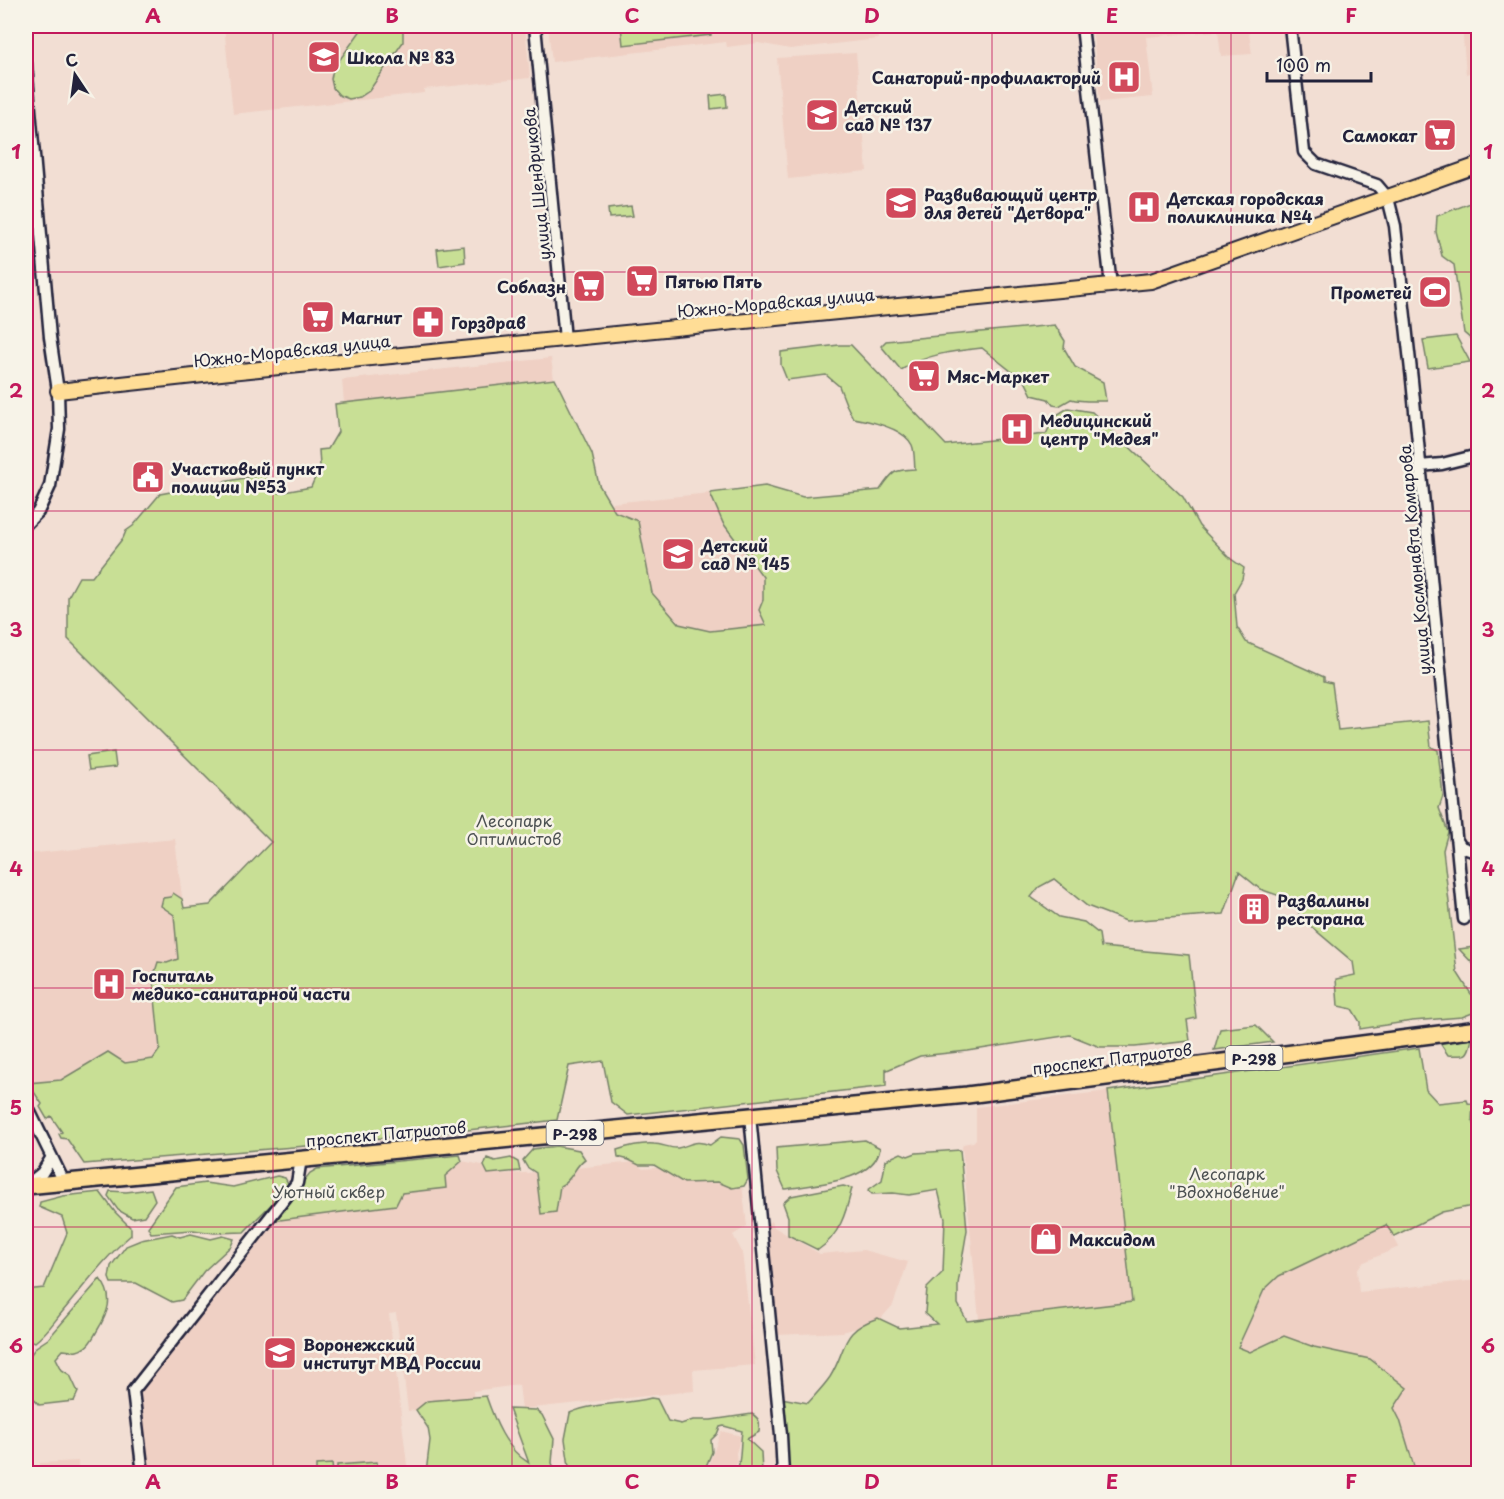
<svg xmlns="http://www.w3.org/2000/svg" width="1504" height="1499" viewBox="0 0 1504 1499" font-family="'Playpen Sans',sans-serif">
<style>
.built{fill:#efd0c4}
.green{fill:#c8df95;stroke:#758068;stroke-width:1.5}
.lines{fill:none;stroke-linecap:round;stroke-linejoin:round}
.minor-casing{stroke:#22223b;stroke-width:15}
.major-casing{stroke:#22223b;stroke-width:18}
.highway-casing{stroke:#22223b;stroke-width:20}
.minor{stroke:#f7f3e8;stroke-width:10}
.major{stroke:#ffdd96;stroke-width:14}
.highway{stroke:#ffdd96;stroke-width:15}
.grid{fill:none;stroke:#c2185b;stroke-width:1.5;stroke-opacity:0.55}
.labels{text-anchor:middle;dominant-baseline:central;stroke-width:5;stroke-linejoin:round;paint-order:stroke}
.shield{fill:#f7f3e8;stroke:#62616f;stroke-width:1.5}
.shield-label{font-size:15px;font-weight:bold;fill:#22223b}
.poi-label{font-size:16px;font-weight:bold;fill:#22223b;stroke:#f7f3e8;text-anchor:start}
.street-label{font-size:16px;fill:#22223b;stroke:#f7f3e8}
.park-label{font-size:16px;fill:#4c5152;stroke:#f7f3e8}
.neatline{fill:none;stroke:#c2185b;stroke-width:2}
.grid-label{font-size:20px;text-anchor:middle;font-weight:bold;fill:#c2185b}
</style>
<rect width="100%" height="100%" fill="#f2ded3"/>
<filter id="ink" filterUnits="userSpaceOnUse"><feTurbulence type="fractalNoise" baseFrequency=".0167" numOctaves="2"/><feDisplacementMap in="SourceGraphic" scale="12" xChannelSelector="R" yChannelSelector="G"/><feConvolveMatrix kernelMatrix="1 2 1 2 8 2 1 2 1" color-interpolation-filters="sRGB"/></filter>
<g filter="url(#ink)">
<!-- built -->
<path class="built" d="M224,26H525L530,78L424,89V93L233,114Z
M548,26H876L878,39L790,49L758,43L727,47L726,42L552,62Z
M1092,26H1248L1252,54L1221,56L1218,31L1146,37L1153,97L1100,102Z
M1462,26H1478V70L1466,74Z
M856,53L867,171L788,179L777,58Z
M551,358L554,379L344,403L342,380Z
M710,493L723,523L768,585L775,624L661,637L602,504Z
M175,839L202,1064L28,1083L26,1060V854Z
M1108,1091L1132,1302L979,1319L962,1148L963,1144L973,1142L976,1139V1107Z
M462,1161L487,1166L489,1174L526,1173L635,1162L643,1169L679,1166L741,1176L747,1226L733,1235L742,1252L755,1365L693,1370L694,1391L522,1409L519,1385L473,1391L474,1403L408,1411L396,1313L389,1314L408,1473L146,1474L135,1391L272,1221L402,1193L446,1187L445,1176Z
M772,1221L774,1227L820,1254L863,1250L908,1262L893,1305L877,1323L842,1332L777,1335L765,1224Z
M1387,1225L1399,1247L1362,1263L1357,1270L1359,1292L1478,1280V1473H1416L1400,1420L1394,1408L1314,1347L1284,1336L1250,1353L1238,1348L1264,1290L1279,1276Z
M721,1431L741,1436L736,1453L737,1462L734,1473H706Z
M78,1461V1473H41L40,1463Z"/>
<!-- green -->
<path class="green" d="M364,26H403V42L369,91L360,97L349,99L339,95L333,88L331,79L333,69Z
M621,26H710L711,35L623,45Z
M726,94L727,107L711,109L710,96Z
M1478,200V345L1464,333L1454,265L1442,256L1436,232L1437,216Z
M631,206L633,216L609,218L608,209Z
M464,246L465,262L439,266L437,249Z
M1055,325L1065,341L1064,348L1075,367L1103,382L1106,401C1094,401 1082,402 1071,399L1059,406L1053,405L1048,399L1032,395L1026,383L982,348C954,351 926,354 901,370L881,346L886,341Z
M1456,336L1470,362L1428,368L1423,340Z
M839,345H851L946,445L1046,434L1055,416L1068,408L1092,412L1183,497L1199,526L1231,559L1244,568L1242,579L1234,593L1237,627L1246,642L1324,677V681L1332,683L1338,730L1428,721L1431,747L1438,750L1443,796L1439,808L1448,832L1443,850L1457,972L1471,994L1478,998V1011L1462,1017L1412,1021L1360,1029V1022L1352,1009L1338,1006L1336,979L1355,975L1353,962L1300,917L1297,902L1260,889L1239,872L1224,914L1126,921L1087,906L1054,879L1039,887L1031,897L1059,917L1084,922L1099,934L1101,947L1189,955L1196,1018L1187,1020L1190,1041L1135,1047H1100L1070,1035L968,1051L920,1056L887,1070L886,1069V1086L628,1115L611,1102L603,1061L569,1066L557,1120L405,1137L402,1134L385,1138L347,1140L344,1143L84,1164L67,1139L61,1138L59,1134L62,1132L51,1116L47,1119L40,1107L42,1104L28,1083L61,1080L108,1052L125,1063L153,1059L160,1049L153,978L158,962L167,963L178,959L174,915L161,906L163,898L171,897L173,893L182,899L184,908L210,905L271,842L68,639V597L79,577H92L123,538L126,531L133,526L160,494L266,474L268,488L279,493L311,487L320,466L319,450L328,449L338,432L335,404L555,379L592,454L599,485L615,512L638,521L652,593L679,624L710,631L766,625L759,610L763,600V577L723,523L710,493L765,486L803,497L880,490C893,471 893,470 915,469C914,462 915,452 912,445C904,428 870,421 853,418L846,404L839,386L826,375L787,380L781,365V352Z
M114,752L116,767L89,770L87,756Z
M1478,938V969L1459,949L1474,947V939Z
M1256,1025L1273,1042L1214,1050L1220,1029Z
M1472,1039C1468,1057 1467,1056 1448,1055L1440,1043Z
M1419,1048L1426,1090L1438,1103L1467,1100L1468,1103L1473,1104L1472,1119L1478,1133V1205L1442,1212L1394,1236L1386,1225L1279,1276L1264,1290L1238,1347L1250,1352L1284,1336L1314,1347L1370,1359L1407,1388L1394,1408L1400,1420L1416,1473H786L781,1398L808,1403C815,1395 824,1386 830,1377C848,1348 839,1331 878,1318L899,1328L937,1324L925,1313L927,1288L943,1272L945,1219L938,1190L909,1195L893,1193L872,1194L868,1190L882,1180L886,1160L901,1153L908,1156L916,1153L960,1150L967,1230L958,1284V1304L967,1321L1132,1302L1108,1091Z
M721,1137L740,1139L744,1145L748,1179L744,1186L732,1188L718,1182L684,1183L654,1165H639L629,1160L618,1157L617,1150C629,1146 641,1143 654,1144C662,1144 671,1149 678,1148C691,1145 696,1139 710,1145Z
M865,1140L880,1148C874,1183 813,1184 785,1189L777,1171L776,1148Z
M556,1146L579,1150L585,1159C574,1166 573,1180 560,1186L556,1212L541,1214L536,1173L527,1167L523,1160L533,1149Z
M460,1155L462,1161L445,1176L446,1188L402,1193L396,1205L272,1221L310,1173L317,1169Z
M487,1158L495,1161L511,1158L518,1162L520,1171L488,1174L484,1166Z
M277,1176L285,1178L289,1185C274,1203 260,1215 244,1232L214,1233L193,1230L151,1233L148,1227L176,1187L205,1183L233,1187Z
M843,1186L852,1188C846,1213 840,1235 818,1250L788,1235V1217L783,1203L791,1196Z
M151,1189L155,1200L144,1216L132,1218L118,1210L108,1196L110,1191L126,1192Z
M100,1192L115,1212L131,1228V1235C106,1256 84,1286 63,1311C53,1323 47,1333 35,1342L27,1339L26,1335V1290L44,1288L67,1233L62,1217L39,1207L40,1202L63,1196Z
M172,1234L180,1237L191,1234L211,1239L223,1236L234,1239L231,1246L204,1271L182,1300L172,1302L136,1283H111L109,1278L111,1266L126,1246L141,1240Z
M100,1279C115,1297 108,1313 97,1331C92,1340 88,1348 77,1351C73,1352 68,1350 63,1350L56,1358L62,1370L70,1375L78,1392L74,1401L39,1405L26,1390V1361L36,1347L48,1339Z
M486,1396C494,1419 506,1450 529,1463L509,1409L536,1410L542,1415L554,1439L552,1463L556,1473H426L430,1440L428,1428L416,1410L427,1401Z
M651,1398L657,1399L668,1421L681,1424L693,1420H711L752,1414C760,1419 760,1422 759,1432L747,1439L761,1452L762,1473H737C741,1460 740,1446 742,1431L724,1426L720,1427L717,1434L711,1440L712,1452L704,1471L669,1474L570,1473L565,1439L570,1413C596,1402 624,1405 651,1398Z
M377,1462L378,1473H337V1465Z
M332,1464L333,1473H316V1465Z"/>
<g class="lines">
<defs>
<path id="minor" d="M535,26L565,339
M1082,26L1111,286
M1290,26L1304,152L1316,164L1377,185L1388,198L1395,226L1412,380L1464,919
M26,64L50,337L58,391L59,429L50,486L38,512L26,524
M1420,466L1442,464L1478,455
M1456,839L1461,847L1478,853
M26,1104L64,1182
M750,1116L781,1435L783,1474
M27,1185L42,1173L52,1157
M143,1474L133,1391L297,1183L301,1159"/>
<path id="major" d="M58,391L230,372L1151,281L1478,165"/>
<path id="highway" d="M26,1186L967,1095L1478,1029"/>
</defs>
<!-- minor casing -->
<use href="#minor" class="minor-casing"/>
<!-- major casing -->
<use href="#major" class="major-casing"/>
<!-- highway casing -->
<use href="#highway" class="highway-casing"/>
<!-- minor -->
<use href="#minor" class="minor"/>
<!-- major -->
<use href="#major" class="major"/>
<!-- highway -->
<use href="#highway" class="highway"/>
</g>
</g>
<!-- grid -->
<path class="grid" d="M273,26V1474M512,26V1474M752,26V1474M992,26V1474M1231,26V1474M26,272H1478M26,511H1478M26,750H1478M26,988H1478M26,1227H1478"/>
<!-- icons -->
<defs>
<symbol id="school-square" viewBox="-11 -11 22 22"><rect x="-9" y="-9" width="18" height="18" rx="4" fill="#d1495b" stroke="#f7f3e8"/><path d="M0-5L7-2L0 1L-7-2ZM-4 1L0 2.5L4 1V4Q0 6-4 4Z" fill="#fff"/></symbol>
<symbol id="hospital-square" viewBox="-11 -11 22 22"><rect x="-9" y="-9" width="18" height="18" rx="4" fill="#d1495b" stroke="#f7f3e8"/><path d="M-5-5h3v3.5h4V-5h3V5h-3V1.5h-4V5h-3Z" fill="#fff"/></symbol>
<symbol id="supermarket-square" viewBox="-11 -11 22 22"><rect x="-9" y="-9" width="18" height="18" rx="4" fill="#d1495b" stroke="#f7f3e8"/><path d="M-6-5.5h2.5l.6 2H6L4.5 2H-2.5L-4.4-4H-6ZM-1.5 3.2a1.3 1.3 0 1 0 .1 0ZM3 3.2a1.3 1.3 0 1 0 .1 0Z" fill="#fff"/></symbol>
<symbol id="stadium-square" viewBox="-11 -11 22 22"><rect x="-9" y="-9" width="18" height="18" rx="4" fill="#d1495b" stroke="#f7f3e8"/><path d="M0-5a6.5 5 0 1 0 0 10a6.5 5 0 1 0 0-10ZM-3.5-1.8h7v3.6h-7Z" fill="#fff"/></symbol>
<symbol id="pharmacy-square" viewBox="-11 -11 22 22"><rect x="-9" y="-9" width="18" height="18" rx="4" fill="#d1495b" stroke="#f7f3e8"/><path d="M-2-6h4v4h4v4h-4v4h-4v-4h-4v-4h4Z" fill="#fff"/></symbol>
<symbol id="civic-square" viewBox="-11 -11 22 22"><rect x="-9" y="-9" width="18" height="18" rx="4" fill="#d1495b" stroke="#f7f3e8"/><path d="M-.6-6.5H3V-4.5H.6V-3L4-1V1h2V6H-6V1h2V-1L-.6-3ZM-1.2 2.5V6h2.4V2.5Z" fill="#fff"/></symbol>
<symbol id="building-square" viewBox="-11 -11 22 22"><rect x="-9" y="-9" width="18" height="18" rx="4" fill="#d1495b" stroke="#f7f3e8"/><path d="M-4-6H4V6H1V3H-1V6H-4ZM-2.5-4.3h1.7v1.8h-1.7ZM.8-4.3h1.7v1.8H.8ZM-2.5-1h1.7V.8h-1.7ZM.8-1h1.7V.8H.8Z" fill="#fff"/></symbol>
<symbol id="shop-square" viewBox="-11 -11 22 22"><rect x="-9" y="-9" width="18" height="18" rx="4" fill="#d1495b" stroke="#f7f3e8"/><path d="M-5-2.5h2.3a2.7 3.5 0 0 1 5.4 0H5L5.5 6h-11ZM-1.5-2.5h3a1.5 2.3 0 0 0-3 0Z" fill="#fff"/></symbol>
<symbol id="university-square" viewBox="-11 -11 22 22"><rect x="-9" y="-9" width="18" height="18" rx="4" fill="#d1495b" stroke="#f7f3e8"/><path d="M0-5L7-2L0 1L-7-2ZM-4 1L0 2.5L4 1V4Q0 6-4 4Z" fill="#fff"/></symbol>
</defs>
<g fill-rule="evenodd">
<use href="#school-square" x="305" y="38" width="38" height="38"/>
<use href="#hospital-square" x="1105" y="58" width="38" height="38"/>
<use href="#school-square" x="803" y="96" width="38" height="38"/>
<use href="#supermarket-square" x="1421" y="116" width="38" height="38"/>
<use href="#school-square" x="882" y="184" width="38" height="38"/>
<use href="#hospital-square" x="1125" y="188" width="38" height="38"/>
<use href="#supermarket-square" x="623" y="262" width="38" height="38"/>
<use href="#supermarket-square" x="570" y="267" width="38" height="38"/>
<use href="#stadium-square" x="1416" y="273" width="38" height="38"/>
<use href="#supermarket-square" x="299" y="298" width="38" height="38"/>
<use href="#pharmacy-square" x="409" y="303" width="38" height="38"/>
<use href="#supermarket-square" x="905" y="357" width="38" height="38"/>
<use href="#hospital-square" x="998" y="410" width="38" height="38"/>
<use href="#civic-square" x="129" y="458" width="38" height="38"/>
<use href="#school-square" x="659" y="535" width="38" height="38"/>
<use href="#building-square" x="1235" y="890" width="38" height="38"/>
<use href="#hospital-square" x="90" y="965" width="38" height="38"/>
<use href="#shop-square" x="1027" y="1220" width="38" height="38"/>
<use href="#university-square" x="261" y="1334" width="38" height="38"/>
</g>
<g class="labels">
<!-- shield labels -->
<g class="shield">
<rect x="1225.5" y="1046" width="57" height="24" rx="4.5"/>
<rect x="546.5" y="1121" width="57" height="24" rx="4.5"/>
</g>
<g class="shield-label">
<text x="1254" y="1058">Р-298</text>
<text x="575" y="1133">Р-298</text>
</g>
<!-- poi labels -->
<g class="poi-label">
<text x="347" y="57">Школа № 83</text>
<text x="1101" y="77" text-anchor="end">Cанаторий-профилакторий</text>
<text x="845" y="106">Детский<tspan x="845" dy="18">сад № 137</tspan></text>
<text x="1417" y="135" text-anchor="end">Самокат</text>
<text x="924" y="194">Развивающий центр<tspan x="924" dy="18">для детей "Детвора"</tspan></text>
<text x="1167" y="198">Детская городская<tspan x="1167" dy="18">поликлиника №4</tspan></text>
<text x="665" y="281">Пятью Пять</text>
<text x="566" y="286" text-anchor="end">Соблазн</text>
<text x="1412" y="292" text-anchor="end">Прометей</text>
<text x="341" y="317">Магнит</text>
<text x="451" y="322">Горздрав</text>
<text x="947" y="376">Мяс-Маркет</text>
<text x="1040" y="420">Медицинский<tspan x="1040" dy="18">центр "Медея"</tspan></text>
<text x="171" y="468">Участковый пункт<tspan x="171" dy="18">полиции №53</tspan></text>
<text x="701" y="545">Детский<tspan x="701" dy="18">сад № 145</tspan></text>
<text x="1277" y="900">Развалины<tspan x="1277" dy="18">ресторана</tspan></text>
<text x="132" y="975">Госпиталь<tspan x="132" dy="18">медико-санитарной части</tspan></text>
<text x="1069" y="1239">Максидом</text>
<text x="303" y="1344">Воронежский<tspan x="303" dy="18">институт МВД России</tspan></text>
</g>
<!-- street labels -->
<g class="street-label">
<text transform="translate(536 184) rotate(-96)">улица Шендрикова</text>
<text transform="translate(776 302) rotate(-5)">Южно-Моравская улица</text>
<text transform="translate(292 350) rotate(-6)">Южно-Моравская улица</text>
<text transform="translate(1414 560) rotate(-95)">улица Космонавта Комарова</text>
<text transform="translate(1112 1058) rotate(-7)">проспект Патриотов</text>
<text transform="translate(386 1133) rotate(-5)">проспект Патриотов</text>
</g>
<!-- park labels -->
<g class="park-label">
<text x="514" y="820">Лесопарк<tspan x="514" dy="18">Оптимистов</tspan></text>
<text x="1227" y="1173">Лесопарк<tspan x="1227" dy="18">"Вдохновение"</tspan></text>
<text x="329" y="1191">Уютный сквер</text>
</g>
</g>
<!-- margin -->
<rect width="1504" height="1499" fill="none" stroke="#f7f3e8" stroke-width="66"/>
<!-- north arrow -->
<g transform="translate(75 75) rotate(347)" stroke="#f7f3e8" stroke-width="4.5" paint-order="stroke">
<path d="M0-4.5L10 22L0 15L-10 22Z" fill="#22223b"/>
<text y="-9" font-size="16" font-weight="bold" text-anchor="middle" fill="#22223b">С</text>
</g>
<!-- scale -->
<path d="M1267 72v9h104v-9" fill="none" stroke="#22223b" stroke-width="3"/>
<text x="1276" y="72" font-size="18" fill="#22223b" stroke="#f7f3e8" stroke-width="4.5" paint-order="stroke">100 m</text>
<rect x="33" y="33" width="1438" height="1433" class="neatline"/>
<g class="grid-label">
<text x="153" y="23">A</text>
<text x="392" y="23">B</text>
<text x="632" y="23">C</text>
<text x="872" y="23">D</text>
<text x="1112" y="23">E</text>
<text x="1351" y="23">F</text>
<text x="16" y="159">1</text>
<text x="1488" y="159">1</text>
<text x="16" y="398">2</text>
<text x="1488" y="398">2</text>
<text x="16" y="637">3</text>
<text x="1488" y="637">3</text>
<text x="16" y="876">4</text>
<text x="1488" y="876">4</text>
<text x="16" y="1115">5</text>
<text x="1488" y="1115">5</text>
<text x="16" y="1353">6</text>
<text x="1488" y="1353">6</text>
<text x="153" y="1489">A</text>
<text x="392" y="1489">B</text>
<text x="632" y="1489">C</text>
<text x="872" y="1489">D</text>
<text x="1112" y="1489">E</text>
<text x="1351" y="1489">F</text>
</g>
</svg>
